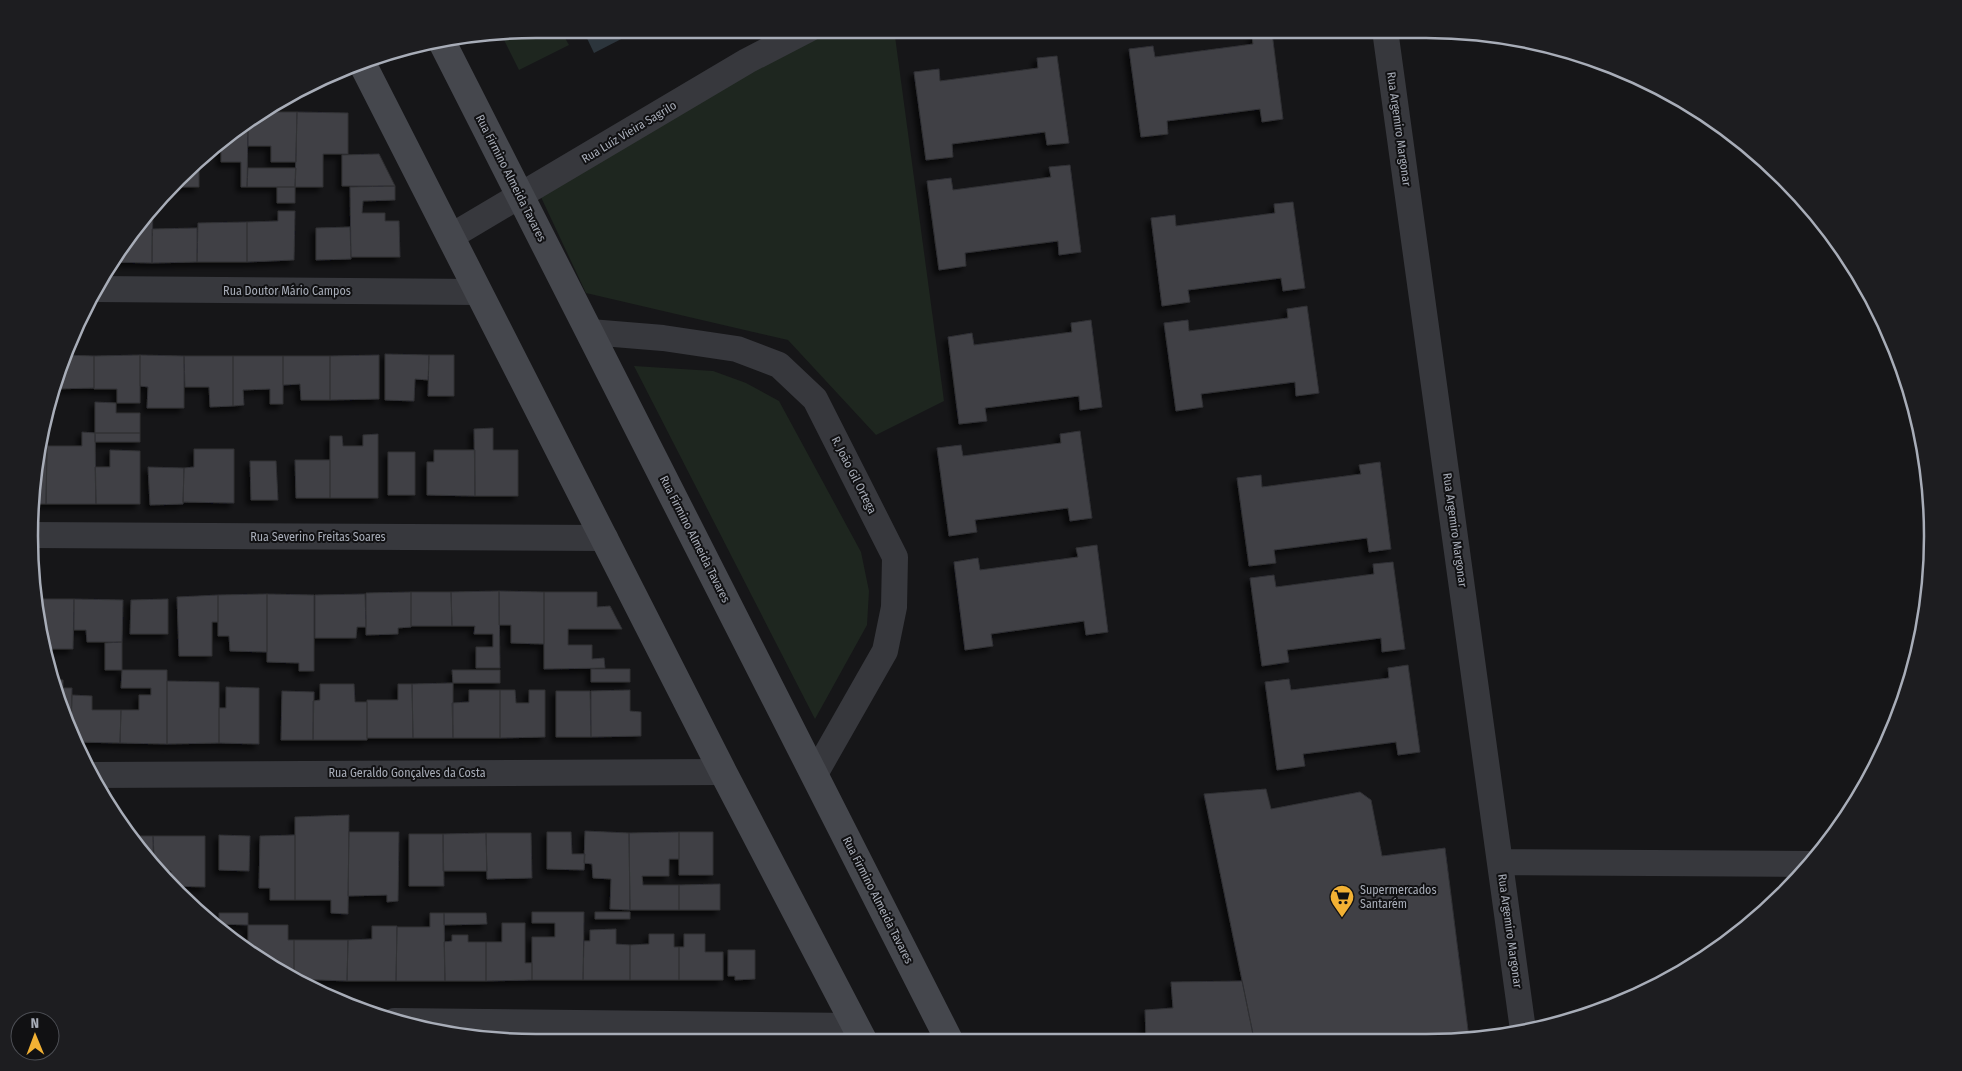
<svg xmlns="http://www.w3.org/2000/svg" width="1962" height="1071" viewBox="0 0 1962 1071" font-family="'Fira Sans Condensed',sans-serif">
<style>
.green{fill:#1e261f}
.water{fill:#2c353c}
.building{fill:#404145;stroke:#303034;filter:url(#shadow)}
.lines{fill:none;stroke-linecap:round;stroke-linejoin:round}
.street{stroke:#37383d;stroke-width:26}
.secondary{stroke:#45474d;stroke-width:28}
.labels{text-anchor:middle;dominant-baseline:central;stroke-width:4;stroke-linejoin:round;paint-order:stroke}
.street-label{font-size:12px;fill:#a8adb8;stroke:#111113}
.poi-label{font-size:12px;fill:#a8adb8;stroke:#111113;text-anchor:start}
.rim{fill:none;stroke:#a8adb8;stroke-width:2.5}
</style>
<defs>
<filter id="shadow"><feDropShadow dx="-4.5" dy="4.5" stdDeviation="2.5" flood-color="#0009"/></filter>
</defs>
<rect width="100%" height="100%" fill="#161618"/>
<!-- green -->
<path class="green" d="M535,29H560L569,45L519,70L500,32Z
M827,29H894L944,401L876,435L788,340L586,293L540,195L555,166Z
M634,366L713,371L746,383L779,401L861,552L869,591L867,625L815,719Z"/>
<!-- water -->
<path class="water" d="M591,29H629L631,34L594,53L584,32Z"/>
<!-- building -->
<path class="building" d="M1272,33L1283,119L1262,122L1260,109L1167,121L1168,134L1141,137L1129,49L1153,46L1155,57L1253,44L1252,35Z
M1057,56L1069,143L1047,145L1045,132L952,144L953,157L926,160L914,72L939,69L940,81L1038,68L1037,58Z
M259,112H297L296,162H271V146H248V120Z
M297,112L348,113V154H323V187H295Z
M248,120L247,187H241V162H221V151L209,150L227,134Z
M379,154L395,186H342V155Z
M199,159V187H170Z
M1070,165L1081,252L1059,255L1058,241L965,253L966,266L939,270L927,181L951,178L953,190L1051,177L1049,167Z
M248,168H296L295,187H247Z
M395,186V200L363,201L362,213H385V221H399L400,257H351L350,187Z
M277,187H295V203H277Z
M1293,202L1305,288L1283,291L1281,278L1188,290L1190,302L1162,306L1151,218L1175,215L1176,226L1275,213L1274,204Z
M150,207H153L152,263L110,262L114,254Z
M278,211H295L294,260L247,262V222L278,221Z
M247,222V262H197L198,223Z
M350,227L351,259L316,260V228Z
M197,228V262L152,263V229Z
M1307,306L1319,393L1296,396L1295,382L1201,394L1203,407L1176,411L1164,323L1188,320L1189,331L1288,318L1287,309Z
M1091,320L1102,407L1080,410L1079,396L985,408L987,421L959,424L948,337L972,333L974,345L1072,332L1071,323Z
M385,354L429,355L428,380L415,379L414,401L385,400Z
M63,355L94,356V388L54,389V380Z
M140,355V403H117V389H94V356Z
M140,355L184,356V408H147L148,387L140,386Z
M379,355V399L330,400V356Z
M429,355H454V396H428Z
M184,356H233V406L210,407L209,387H185Z
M233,356H283V404H270V389L243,390L244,405L233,406Z
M283,356H330V400H301L300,384L283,385Z
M95,402L116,403V413H140V433H95Z
M45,412H47V432H41Z
M493,428V450H518V496H475L474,429Z
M1080,431L1092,518L1070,521L1068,508L975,520L977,532L949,536L937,448L961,445L963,456L1061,443L1060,434Z
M82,432L95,433L96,504H46L47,446H82Z
M95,433H140V442H95Z
M378,434V498H330V436H342L343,446H363V435Z
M39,446H47L46,504H30Z
M194,449H234V503L183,502L184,468L194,467Z
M110,450L140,451V504H96L95,467H110Z
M434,450H475V496L427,495V462H434Z
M388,452H415V495H388Z
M295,460H330V498H296Z
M250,461H276L278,500H251Z
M1380,462L1391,549L1369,552L1367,538L1274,550L1276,563L1249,566L1237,478L1261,475L1262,487L1361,474L1359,465Z
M148,467L184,468L183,504L150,505Z
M1097,545L1108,632L1086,635L1084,621L991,634L993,646L965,650L954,562L978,558L980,570L1078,557L1076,548Z
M1393,562L1405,649L1382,652L1381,638L1287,650L1289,662L1262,666L1250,578L1274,575L1276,587L1374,574L1373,564Z
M499,591L500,668H476V647H493V634H474L475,626H452L451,592Z
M499,591L544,592V644L511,643V625H499Z
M411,592V627L398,628V634L366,635V593Z
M411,592H451L452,626H411Z
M544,592H597V607L610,606L622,629H568V645H592V659L604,658L605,668L544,669Z
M267,594L314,595V671H299V663L267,662Z
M267,594V652L230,651L229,636H218V595Z
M365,594L366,627H357L356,638H315V595Z
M218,595V622H212V656H179L177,597Z
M35,599H74L73,649H44V656Z
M74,599L123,600L122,642H87L86,630H74Z
M168,599V634H130L131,600Z
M122,642V670H105V643Z
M1408,665L1420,752L1398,755L1396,742L1303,754L1305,766L1277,770L1265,682L1289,679L1291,690L1389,678L1388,668Z
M591,669H630V682H591Z
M122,670H167V744L120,743L121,710H139V695H151V688H121Z
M452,670H500V683H453Z
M51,680H63V688H72L71,736Z
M167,681L219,682V743L167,744Z
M453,683V738H413L412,684Z
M320,684H354L355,702H367V740H313V701L320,700Z
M398,684H412L413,738H367V700H398Z
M226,687L259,688V744L219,743V708H226Z
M469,690H500V738H453L452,703L469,702Z
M500,690H515L516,703H529V690H545V737L500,738Z
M630,690V711L641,712V736L591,737V691Z
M282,691L314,692L313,740H281Z
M556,691H590L591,737H556Z
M72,695L92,696V710H121L120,743L74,742L71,736Z
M1266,789L1271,809L1360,792L1371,800L1382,856L1445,848L1469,1038L1254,1039L1204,794Z
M349,815L348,914L331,913V900H295V817Z
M585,831L629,833L630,910L610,909L611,879L593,878L592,864L584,863Z
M349,832H399L398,901L387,902V895L348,896Z
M547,832H571L572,854H585L584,870L547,869Z
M679,832V859H669V876H642L643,885H679V910H630L629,833Z
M679,832H713V875H679Z
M486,833L487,871H443V834Z
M486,833H531L532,878L487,879Z
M409,834H443L444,886H409Z
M219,835L250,836L249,871L219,870Z
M295,835V900H270V888H259L260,836Z
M128,836H153V868Z
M153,836H205V887L172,886L171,885V871L155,870Z
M720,884V910H679V885Z
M532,912H584L583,980H532V937H555V923H532Z
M595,912H630V919H595Z
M219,913H248V925L219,924Z
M430,913H444L445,981H396L397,927H430Z
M444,913H486L487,924L444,925Z
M502,923H525V963H532V980L486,981V942H502Z
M248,925H288V940H294V979L282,974L248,951Z
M372,926H397L396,981H347L348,940L372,939Z
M616,929V944L630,945V980H583L584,941H590V930Z
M649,934H674V947H679V980H630V945L649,944Z
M684,934H705V952H723V980H679V947H684Z
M452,935H468V942H486V981H445L444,942L452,941Z
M294,940H348L347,981L294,979Z
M728,950H755V979L735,980V976H728Z
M1242,981L1254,1039H1146L1145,1010L1173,1008L1171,982Z"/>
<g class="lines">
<!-- street -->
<path class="street" d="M1385,30L1523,1030
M450,237L747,61L809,29
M95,289L478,292
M590,332L663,338L737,349L779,365L815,399L895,557L894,607L885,651L815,774
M30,535L605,538
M91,775L723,772
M1501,862L1811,864
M394,1021L855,1026"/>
<!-- secondary -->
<path class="secondary" d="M440,38L949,1040
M361,61L723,772L863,1040"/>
</g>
<!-- icons -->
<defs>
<symbol id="supermarket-pin" viewBox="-11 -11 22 30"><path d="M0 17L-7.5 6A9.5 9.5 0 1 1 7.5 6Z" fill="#f2b134" stroke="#111113"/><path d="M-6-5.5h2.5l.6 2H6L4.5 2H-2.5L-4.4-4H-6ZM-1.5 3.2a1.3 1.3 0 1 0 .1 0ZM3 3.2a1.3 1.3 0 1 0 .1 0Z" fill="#111"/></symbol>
</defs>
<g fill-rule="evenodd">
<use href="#supermarket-pin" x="1328" y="883" width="28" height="38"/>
</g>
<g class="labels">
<!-- street labels -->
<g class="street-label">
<text transform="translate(1399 129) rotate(82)">Rua Argemiro Margonar</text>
<text transform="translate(629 132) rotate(-31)">Rua Luíz Vieira Sagrilo</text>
<text transform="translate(511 178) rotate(63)">Rua Firmino Almeida Tavares</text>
<text x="287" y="291">Rua Doutor Mário Campos</text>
<text transform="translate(854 475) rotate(63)">R. João Gil Ortega</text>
<text transform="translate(1455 530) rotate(82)">Rua Argemiro Margonar</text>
<text x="318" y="537">Rua Severino Freitas Soares</text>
<text transform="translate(695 539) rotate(63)">Rua Firmino Almeida Tavares</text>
<text x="407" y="773">Rua Geraldo Gonçalves da Costa</text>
<text transform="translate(878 900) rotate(63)">Rua Firmino Almeida Tavares</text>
<text transform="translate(1510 931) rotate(82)">Rua Argemiro Margonar</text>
</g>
<!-- poi labels -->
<g class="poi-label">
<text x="1360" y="890">Supermercados<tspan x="1360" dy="14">Santarém</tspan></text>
</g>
</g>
<!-- crop -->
<path d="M0 0H1962V1071H0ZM536 38H1426A498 498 0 0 1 1924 536V536A498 498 0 0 1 1426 1034H536A498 498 0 0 1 38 536V536A498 498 0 0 1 536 38Z" fill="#1d1d20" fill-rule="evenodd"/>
<path class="rim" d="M536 38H1426A498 498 0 0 1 1924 536V536A498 498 0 0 1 1426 1034H536A498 498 0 0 1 38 536V536A498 498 0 0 1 536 38Z"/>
<!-- north arrow -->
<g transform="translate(35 1036) rotate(359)"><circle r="24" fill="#111113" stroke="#4d4f55"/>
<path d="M0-4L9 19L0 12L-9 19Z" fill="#f2b134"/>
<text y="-8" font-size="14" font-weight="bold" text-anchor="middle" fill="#a8adb8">N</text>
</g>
</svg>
